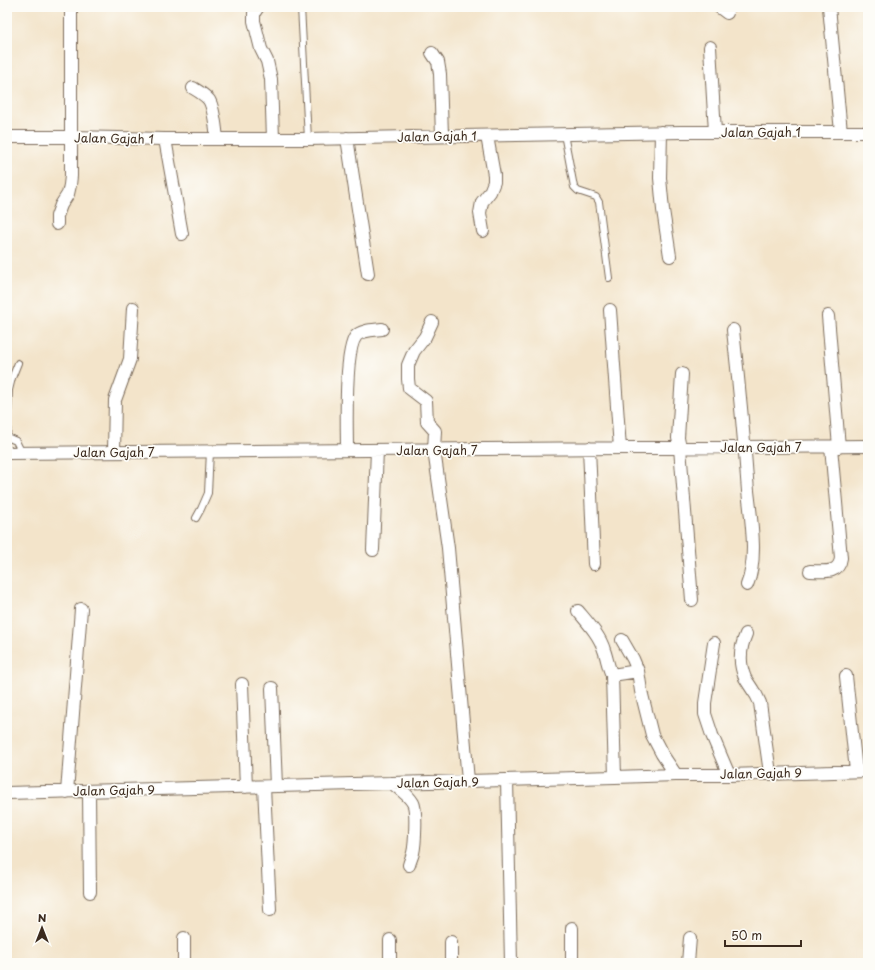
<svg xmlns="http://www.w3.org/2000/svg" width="875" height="970" viewBox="0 0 875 970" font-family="'Playpen Sans',sans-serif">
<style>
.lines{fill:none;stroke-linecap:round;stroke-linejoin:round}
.lane-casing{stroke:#7b6b5a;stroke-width:8}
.street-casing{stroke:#7b6b5a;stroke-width:14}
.lane{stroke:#fff;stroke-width:6}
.street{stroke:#fff;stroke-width:12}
.labels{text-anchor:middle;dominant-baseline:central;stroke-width:3.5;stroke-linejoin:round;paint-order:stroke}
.street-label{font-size:12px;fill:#3b2a1e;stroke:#fdfcf7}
</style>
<rect width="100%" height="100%" fill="#fdfcf7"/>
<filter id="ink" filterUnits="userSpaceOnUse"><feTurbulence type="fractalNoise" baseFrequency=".025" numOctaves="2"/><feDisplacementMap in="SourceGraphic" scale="8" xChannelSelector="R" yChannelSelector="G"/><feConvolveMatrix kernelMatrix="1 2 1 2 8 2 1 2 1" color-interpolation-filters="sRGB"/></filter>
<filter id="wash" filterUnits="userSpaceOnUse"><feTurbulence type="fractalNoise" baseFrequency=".012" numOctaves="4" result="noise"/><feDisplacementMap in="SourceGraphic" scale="16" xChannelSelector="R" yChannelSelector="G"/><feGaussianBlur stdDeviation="0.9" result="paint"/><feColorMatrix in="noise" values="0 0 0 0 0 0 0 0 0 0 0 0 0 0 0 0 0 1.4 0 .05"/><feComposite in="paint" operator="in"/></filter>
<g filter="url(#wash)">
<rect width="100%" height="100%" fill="#f3e4ca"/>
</g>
<g filter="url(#ink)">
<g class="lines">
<defs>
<path id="lane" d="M301,7L308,139
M564,134L574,187L578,191L596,197L599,202L609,278
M7,437L9,390L12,378L18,363
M7,437L16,441L22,453
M196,518L201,509L208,493L210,451"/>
<path id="street" d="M258,7L254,13V21L261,49L267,61L271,79L273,139
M719,7L727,13
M829,7L841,132
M710,47L715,132
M432,53L438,62L440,74L442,136
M193,88C198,91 205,95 209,100C214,108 216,129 217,139
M661,132L660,178L663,210L670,256
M7,137H71L165,139H308L681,132H868
M347,138L368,274
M165,139L182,234
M57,224V216L61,205L68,194L70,185L71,176V7
M483,231L480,213L482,202L490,192L494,182V175L487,136
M610,310L620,448
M828,316L839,447
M432,322L425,337L414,351L408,365V379L409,388L422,398L426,401L427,422L435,431L434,450L448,548L468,781
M733,330C739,384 744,437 748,491C751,519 758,559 747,585
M682,374L678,438L680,448L692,600
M589,448L593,541L594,564
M347,450C347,429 344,351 356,336C361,330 375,330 382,329
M114,452L115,400L130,359L133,308
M7,453L868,446
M373,550L377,450
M810,571C822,571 839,575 841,558L831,447
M578,611C588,623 600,636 604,650C607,658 608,667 612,675L615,777
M746,634C740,648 739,664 745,678C748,683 751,687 754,692C757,695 758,699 760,703L770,773
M622,640L633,659L638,671L641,691L652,735L662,754L676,775
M714,643L705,703V714L712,735L729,775
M612,675L638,671
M846,676L856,771
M242,684L246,787
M272,688L276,786
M507,780L511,963
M392,783C399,789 408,794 413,803C417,810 415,845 413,853C412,857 410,861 409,865
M264,787L270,910
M89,791L90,892
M67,792L81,609
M7,793L615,777L676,775H729L868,771
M572,928V963
M390,940V963
M451,942V963
M184,963V938
M688,963L690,938"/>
</defs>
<!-- lane casing -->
<use href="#lane" class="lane-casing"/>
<!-- street casing -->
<use href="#street" class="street-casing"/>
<!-- lane -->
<use href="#lane" class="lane"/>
<!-- street -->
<use href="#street" class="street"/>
</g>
</g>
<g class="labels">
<!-- street labels -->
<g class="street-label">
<text x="761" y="132">Jalan Gajah 1</text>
<text transform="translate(437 136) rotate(-1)">Jalan Gajah 1</text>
<text transform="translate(114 138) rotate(1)">Jalan Gajah 1</text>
<text x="761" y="447">Jalan Gajah 7</text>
<text x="437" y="450">Jalan Gajah 7</text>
<text x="114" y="452">Jalan Gajah 7</text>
<text transform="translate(761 773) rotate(-1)">Jalan Gajah 9</text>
<text transform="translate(438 782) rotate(-1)">Jalan Gajah 9</text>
<text transform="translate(114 790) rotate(-1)">Jalan Gajah 9</text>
</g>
</g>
<!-- margin -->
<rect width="875" height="970" fill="none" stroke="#fdfcf7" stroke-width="24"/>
<!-- north arrow -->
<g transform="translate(42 928)" stroke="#fdfcf7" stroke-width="3" paint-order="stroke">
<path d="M0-3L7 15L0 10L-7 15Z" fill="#3b2a1e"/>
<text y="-6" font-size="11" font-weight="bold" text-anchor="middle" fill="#3b2a1e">N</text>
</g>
<!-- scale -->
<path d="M725 940v6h76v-6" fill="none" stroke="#3b2a1e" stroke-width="2"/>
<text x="731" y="940" font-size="12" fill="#3b2a1e" stroke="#fdfcf7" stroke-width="3" paint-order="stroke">50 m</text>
</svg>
